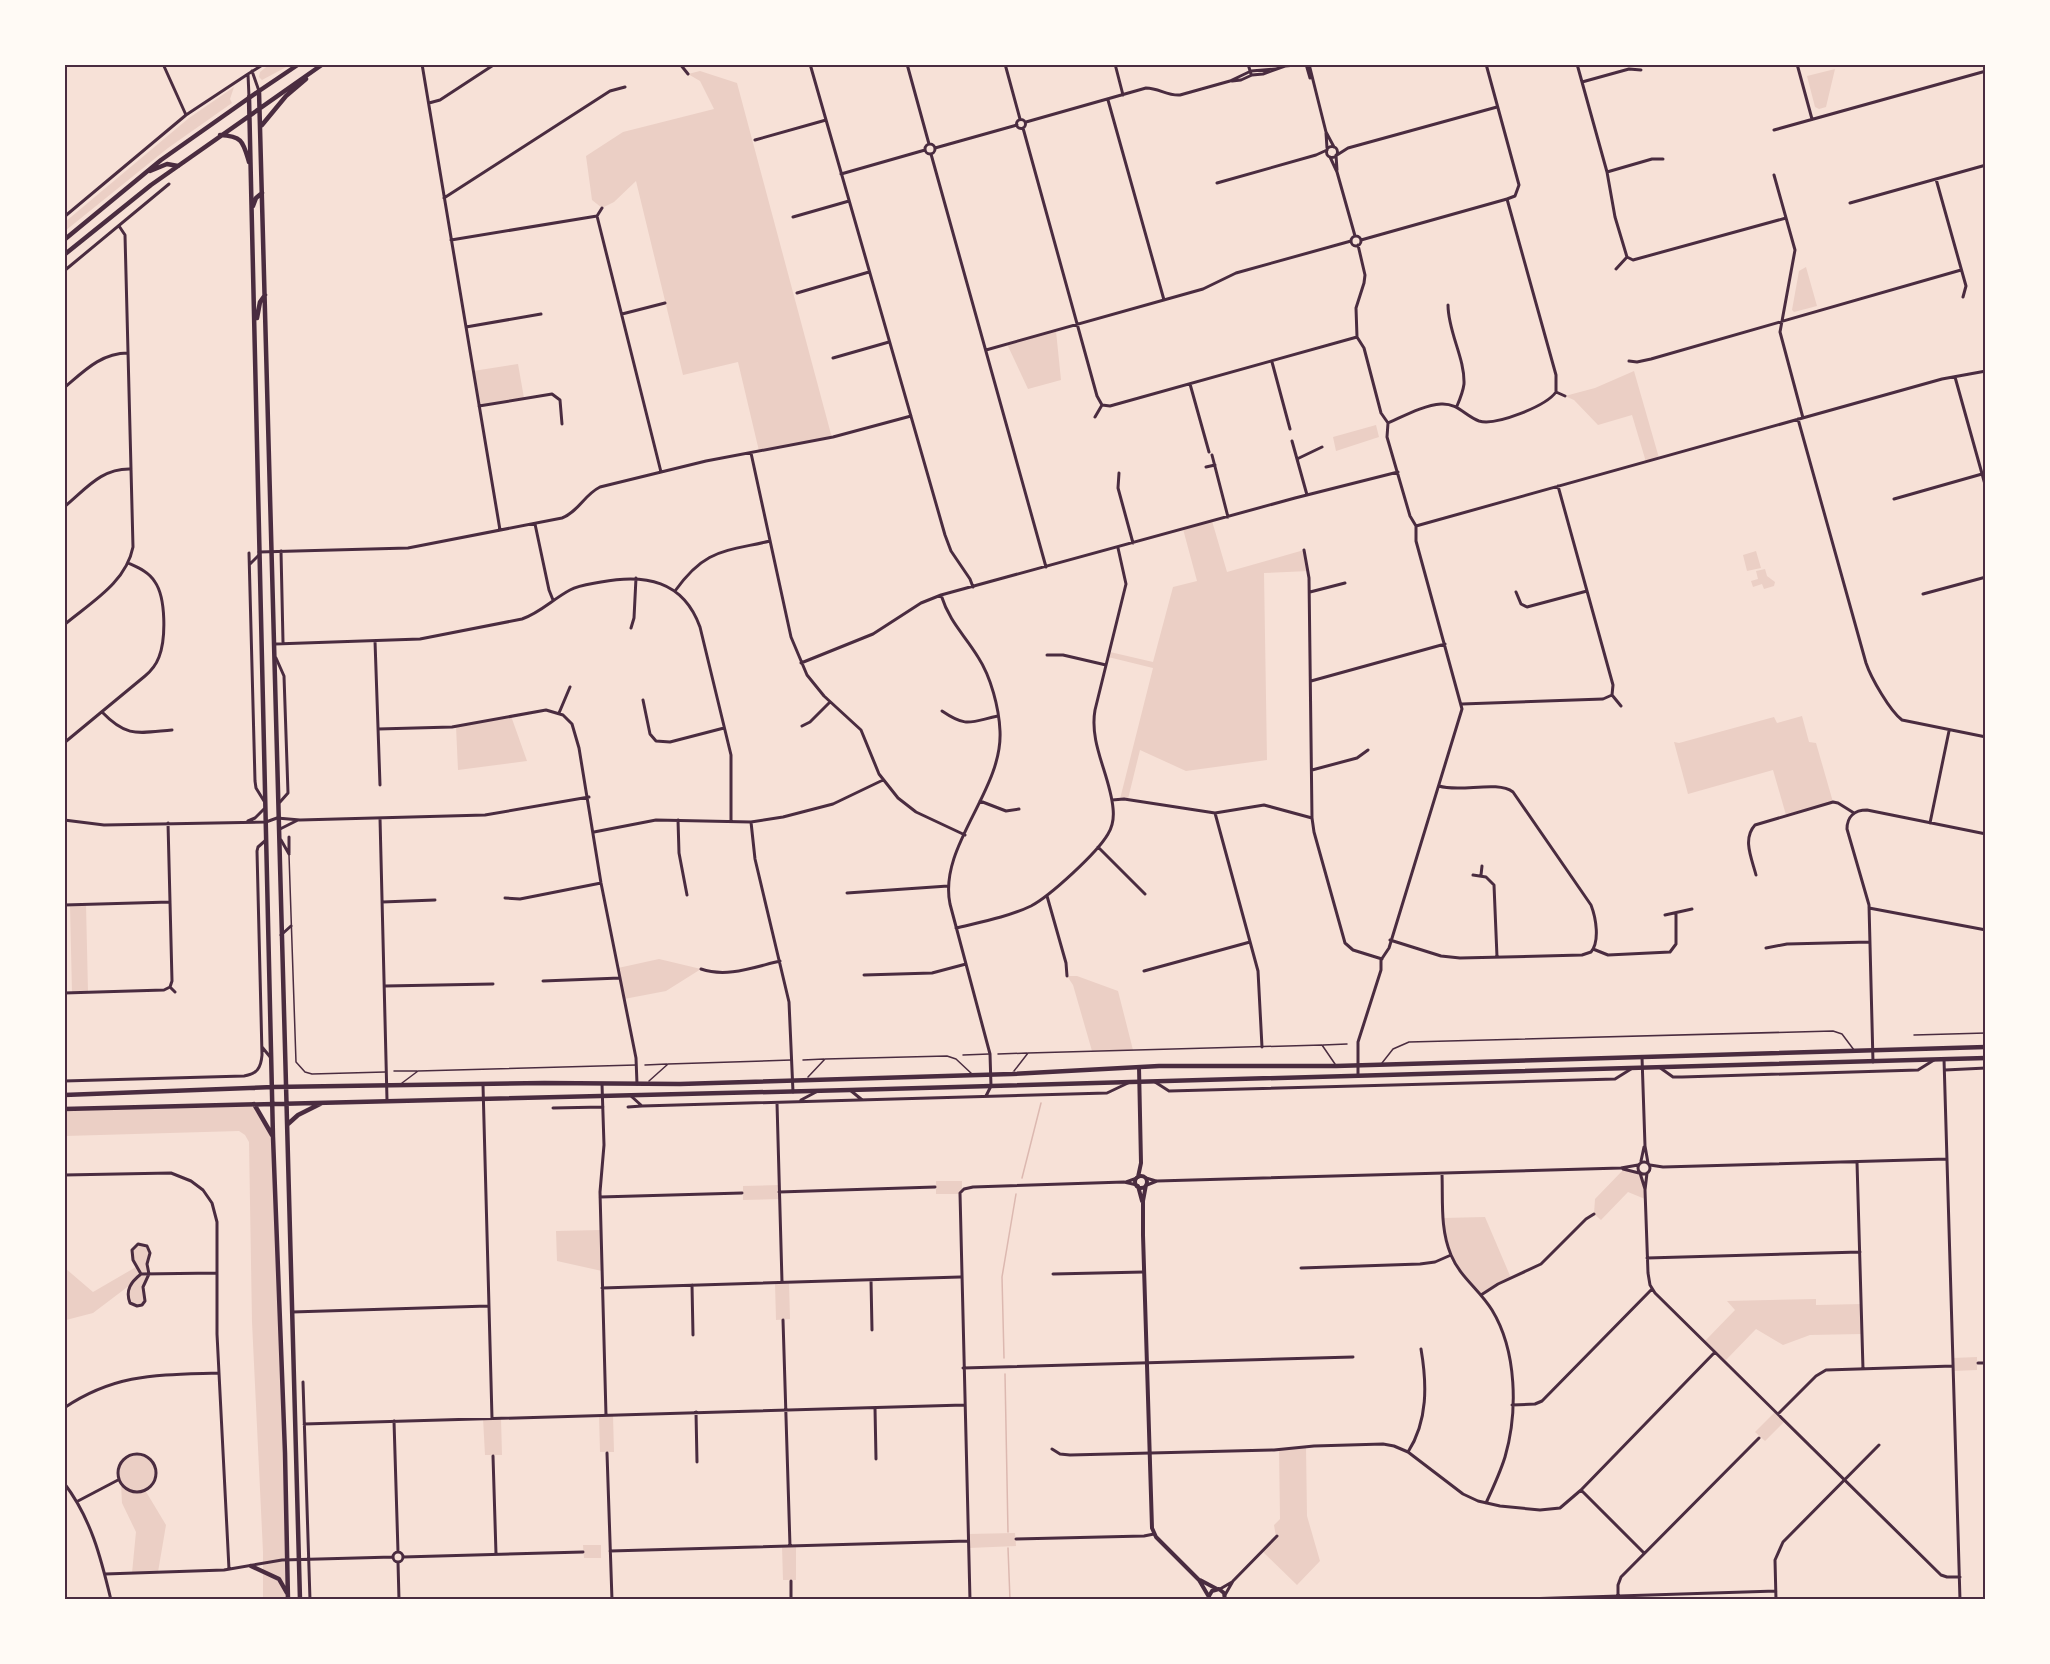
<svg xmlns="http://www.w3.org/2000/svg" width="2050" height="1664" viewBox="0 0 2050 1664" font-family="Karla,sans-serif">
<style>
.green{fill:#ebcfc5}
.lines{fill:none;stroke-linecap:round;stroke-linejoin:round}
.stream{stroke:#dcb8b0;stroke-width:1.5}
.service{stroke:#4a2c40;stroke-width:1.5}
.minor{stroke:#4a2c40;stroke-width:3}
.tertiary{stroke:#4a2c40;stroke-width:4}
.primary{stroke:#4a2c40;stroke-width:4.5}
.neatline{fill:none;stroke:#4a2c40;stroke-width:2}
</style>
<rect width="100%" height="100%" fill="#f7e1d7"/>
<!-- green -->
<path class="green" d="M270,64H290V65L262,80L259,77L260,72Z
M1835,69L1826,107L1819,109L1815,107L1807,76Z
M700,71L737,83L832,438L759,451L738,362L683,375L636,181L614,202L602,208L592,200L586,156L623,132L714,109L700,81L688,74Z
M234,87L230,99L232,103L168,148L65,231V222L189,118Z
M1806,267L1817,306L1794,312L1792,310L1799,271Z
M1056,331L1061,380L1028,389L1007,344Z
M518,364L524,398L479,406L473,371Z
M1634,371L1659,458L1646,462L1632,415L1598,425L1574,400L1565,396L1595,388Z
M1376,425L1379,437L1336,451L1333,437Z
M1212,521L1227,572L1304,550L1309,571L1264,573L1267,760L1186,771L1140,750L1128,799H1120L1153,668L1108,657L1110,652L1153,662L1173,587L1197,581L1183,529Z
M1756,551L1761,568L1747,571L1743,555Z
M1765,569L1767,576L1775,582L1774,586L1764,589L1762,584L1753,587L1751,581L1758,579L1756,571Z
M511,716L527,761L458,770L456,726Z
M1802,716L1809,742L1816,743L1833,802L1786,815L1773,770L1688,794L1674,742L1679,743L1774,717L1777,723Z
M86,904L88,992L72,993L70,905Z
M659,959L701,969L666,991L624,999L618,968Z
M1067,976H1077L1118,991L1133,1050L1092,1051L1073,985Z
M254,1104L273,1137L288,1599H263V1552L252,1322L249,1142L245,1135L239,1131L65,1136L64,1109Z
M1624,1169L1640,1173L1645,1190V1199L1628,1192L1601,1220L1594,1214L1595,1199Z
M936,1181H962V1190L960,1194H936Z
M779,1185L780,1199L743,1200V1186Z
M1485,1217L1511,1278L1481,1295C1456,1266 1449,1257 1443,1218Z
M601,1230L602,1271L557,1261L556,1231Z
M143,1244L149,1251L147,1261L149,1274L144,1285V1303L134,1306L130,1303V1285L93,1313L66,1320L65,1323V1268L93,1292L136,1267L132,1250L135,1246Z
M789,1282L790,1319L776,1320L775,1283Z
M1816,1299V1305L1861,1304L1862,1334L1810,1335L1783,1345L1756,1329L1724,1362L1704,1342L1735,1310L1727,1301Z
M1977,1357V1370L1954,1371L1953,1358Z
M1776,1411L1785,1421L1765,1441L1755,1432Z
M599,1415H613L614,1452H600Z
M483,1418H501L502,1455H485Z
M1306,1446L1307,1516L1320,1561L1297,1585L1262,1551L1276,1537L1274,1525L1280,1519L1279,1449Z
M138,1455C158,1458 160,1479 145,1490L166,1525L158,1572L132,1573L136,1532L122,1503L121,1484L118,1473C120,1461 127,1457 138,1455Z
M1015,1533L1016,1546L969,1548L968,1534Z
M583,1545H601V1558H584Z
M782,1546H796V1580H783Z"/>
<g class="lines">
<!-- stream -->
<path class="stream" d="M1022,1178L1041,1103
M1004,1358L1002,1277L1016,1194
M1005,1374L1008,1532
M1008,1548L1010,1600"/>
<!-- service -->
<path class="service" d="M289,855L296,1062L305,1072L312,1074L385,1072
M1914,1035L1986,1033
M1323,1045L1347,1044
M998,1054L1027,1053
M963,1055L989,1054
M803,1060L824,1059
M1382,1063L1393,1049L1409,1042L1833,1031L1842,1034L1854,1050
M645,1065L667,1064
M394,1071H417
M1014,1071L1028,1053L1322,1045L1335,1064
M808,1077L825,1059L947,1056L956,1059L972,1074
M649,1081L668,1064L791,1060
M402,1083L418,1071L636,1065"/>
<!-- minor -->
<path class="minor" d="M163,64L186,115
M422,64L500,530
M680,64L688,74
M810,64L945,535L951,551L970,579L973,587
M907,64L929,144
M1005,64L1020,119
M1115,64L1123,95
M1248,64L1251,74
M1306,64L1310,78
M1309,64L1326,132L1334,147
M1486,64L1519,185L1515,196L1507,199L1556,375V392L1565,396
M1577,64L1607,172L1615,217L1627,257L1616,269
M1797,64L1812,119
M252,71L259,91
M1232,81L1241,80L1252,75L1263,74L1285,66L1307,64
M1582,82L1629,69L1641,70
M249,97L248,74L264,64
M1108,100L1164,300
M429,103L440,100L495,64
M1016.5 124a4.5 4.5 0 1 1 9 0a4.5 4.5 0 1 1-9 0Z
M1026,122L1146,88C1159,88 1167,96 1180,95L1230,81L1251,71L1276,69
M1023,128L1097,396L1102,405L1110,406L1357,337
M1774,130L1986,71
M1326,133L1327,148
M755,140L826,120
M925 149a5 5 0 1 1 10 0a5 5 0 1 1-10 0Z
M1326.5 152a5.5 5.5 0 1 1 11 0a5.5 5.5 0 1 1-11 0Z
M935,148L1017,125
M931,154L1046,567
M1336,155L1337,170
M1337,155L1348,148L1497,107
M1330,157L1337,172L1355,236
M1607,172L1652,159H1663
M841,174L925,150
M1774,175L1795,250L1780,332L1803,418
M1936,179L1966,286L1963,297
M1217,183L1316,155L1327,150
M444,198L610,91L625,87
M1850,203L1986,165
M597,216L661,472
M597,216L602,208
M64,217L186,115L248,74
M793,217L849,201
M1351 241a5 5 0 1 1 10 0a5 5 0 1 1-10 0Z
M451,240L597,216
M1361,240L1507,199
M1627,257L1633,260L1786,218
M64,271L169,184
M797,293L869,272
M1448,305C1448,332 1465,358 1464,384C1463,392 1460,399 1457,406
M622,314L665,303
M466,327L541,314
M986,350L1203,289L1236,273L1351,241
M833,358L889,342
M1629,361L1637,362L1651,359L1961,270
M1272,362L1290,429
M1955,377L1986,488
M1190,384L1209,452
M64,388C84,371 101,353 128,353
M479,406L552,394L560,400L562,424
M1095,417L1102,405
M1798,419L1866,663C1871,678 1890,711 1902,720L1986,737
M1388,423C1404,416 1424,405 1441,404C1458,403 1465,416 1479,421C1496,426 1546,406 1556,392
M1292,441L1307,495
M751,453L791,637L807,675L824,696L861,730L879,774L898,798L916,812L965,835
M1212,455L1228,517
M1297,459L1322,447
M1206,467L1215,465
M1119,473L1118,488L1133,543
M1558,486L1613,685L1612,695
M1894,499L1982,474
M64,507C86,489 101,468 131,469
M535,524L549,590L553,600
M1416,526L1942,379L1986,371
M1304,550L1309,578L1312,818L1314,832L1345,943L1353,950L1382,959
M281,551L283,642
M259,552L408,548L562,518C578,512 584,495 600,487L706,461L833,437L911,416
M249,553L255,781L256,788L264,801
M250,564L259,555
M675,591C705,549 723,552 770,541
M1310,592L1345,583
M1516,592L1521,604L1527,607L1587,591
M1923,594L1986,577
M941,595C950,623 964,634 978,657C991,677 999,708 1000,731C1003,791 938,846 950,904L990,1054L991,1086L986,1096
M64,625C90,603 126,583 133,547L125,235L119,226
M631,628L634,618L636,578
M375,641L380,785
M275,644L420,639L522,619C540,613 553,599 570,590C579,585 591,584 601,582C645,574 683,580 700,627L731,755V821
M1047,655H1063L1106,665
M276,658L284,676L288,793L280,802
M801,663L873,634L921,603L941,595L1295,498L1398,472
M1311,681L1445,644
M1612,695L1621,706
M643,700L650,734L656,741L670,742L724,728
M1462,704L1603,699L1612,695
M942,711C967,728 970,722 998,716
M102,712C127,738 138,733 172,730
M559,713L570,687
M802,726L810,722L830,702
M378,729L452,727L546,710L563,715L572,724L579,748L601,883L636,1058L637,1084
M64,743L145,676C151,671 156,665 159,657C166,639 166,598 155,582C149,572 139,568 128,563
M1312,770L1357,758L1368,750
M1112,800L1124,799L1215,813L1264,805L1312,818
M980,801L1006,811L1019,809
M1215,813L1258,971L1262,1047
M380,818L387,1100
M64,820L104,825L266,822L277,818L300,820L485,815L589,797
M678,820L679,853L687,895
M248,821L255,818L264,809
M751,822L755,859L789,1002L793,1092
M168,823L172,981L170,987L175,992
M1930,823L1949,731
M280,829L298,820
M594,832L656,820L751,822L783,817L833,804L883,780
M289,837V853
M281,840L289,854
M1098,847L1145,894
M1473,875L1486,877L1494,885L1497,957
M1481,875L1482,866
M1756,875C1752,859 1742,839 1755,825L1833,802L1838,803L1854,813
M847,893L948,886
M1047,896L1066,963L1067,976
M505,898L520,899L601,883
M382,902L435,900
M64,905L170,902
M1869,908L1986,930
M1665,915L1692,909
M956,928C981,922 1008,917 1031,906C1050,896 1097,853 1108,834C1113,826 1114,817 1113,808C1110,775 1089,744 1095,710L1126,584L1118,548
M281,935L291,926
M1390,940L1441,956L1460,958L1582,955L1591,952C1600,941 1596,918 1591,905L1513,792C1497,780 1460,793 1439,786
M1766,948L1787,944L1869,942
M1593,949L1608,955L1670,952L1676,944V913
M701,969C727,978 754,967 780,961
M1144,971L1250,942
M864,975L932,973L966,964
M543,981L620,978
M385,986L493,984
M64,993L164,990L170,987
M262,1047L271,1058
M1642,1057L1645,1146L1648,1163
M1944,1059L1960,1600
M1873,1062L1869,905L1847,829C1847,817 1854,810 1867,810L1986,834
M1659,1067L1673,1077H1682L1918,1070L1934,1060
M1945,1070L1986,1068
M1358,1076V1042L1381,970V960L1389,948L1462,709L1416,541V526L1410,516L1387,437L1388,423L1381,413L1364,348L1357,337L1356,308L1364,283L1365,275L1358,245
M64,1081L244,1076C257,1074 261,1068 262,1055L257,851L258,847L266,840
M1155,1082L1169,1091L1615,1079L1631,1069
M602,1084L604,1145L600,1192L606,1415
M483,1085L492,1418
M850,1090L861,1099
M631,1096L642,1106L1107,1093L1128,1083
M801,1100L816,1092
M777,1103L782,1282
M628,1107L642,1106
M553,1108L603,1107
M1641,1161L1644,1147
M1638 1168a6 6 0 1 1 12 0a6 6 0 1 1-12 0Z
M1857,1162L1863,1369
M1650,1165L1663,1167L1947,1159
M1623,1169L1639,1173
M1640,1173L1645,1189
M1647,1173L1645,1190L1648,1273L1650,1285L1655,1293L1941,1575L1947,1577H1960
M1442,1174C1443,1201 1440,1229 1451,1255C1460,1277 1480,1290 1492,1310C1517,1351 1518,1412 1505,1457C1500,1473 1493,1488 1486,1503
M64,1175L171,1173L191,1181L203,1190L212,1203L217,1222V1334L229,1569
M1146,1178L1156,1181
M1126,1182L1137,1178
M1147,1185L1157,1181L1621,1168L1638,1165
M779,1192L935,1187
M600,1197L742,1193
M138,1244L147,1246L150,1253L147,1264L149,1274L143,1287L145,1301L142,1305L137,1306L130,1303C125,1290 131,1282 141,1274L133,1260L132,1250Z
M1647,1258L1860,1252
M1301,1268L1420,1264L1435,1262L1451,1255
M141,1274L217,1273
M1053,1274L1144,1272
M871,1280L872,1330
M692,1285L693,1335
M602,1288L960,1277
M1481,1295L1498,1284L1541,1264L1586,1219L1594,1214
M292,1312L488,1306
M783,1320L790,1546
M1978,1363H1986
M963,1368L1353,1357
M303,1382L310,1600
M1512,1405L1535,1404L1542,1401L1652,1289
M64,1408C116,1373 158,1375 218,1373
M875,1408L876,1459
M696,1412L697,1462
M1778,1414L1816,1376L1826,1370L1953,1366
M394,1421L398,1552
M304,1424L964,1405
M1052,1449L1060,1454L1070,1455L1274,1450L1314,1446L1383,1444L1394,1446L1408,1452L1463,1494L1478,1501L1500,1506L1540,1510L1560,1508L1581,1490L1715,1352
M1408,1452C1428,1421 1427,1384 1421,1349
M607,1453L612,1600
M118 1473a19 19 0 1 1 38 0a19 19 0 1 1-38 0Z
M493,1456L496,1554
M64,1483C91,1518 101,1558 111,1600
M1581,1490L1644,1553
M78,1501L118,1480
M1016,1539L1144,1536L1154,1534
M610,1551L968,1541
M393 1557a5 5 0 1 1 10 0a5 5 0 1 1-10 0Z
M403,1557L583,1552
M398,1562L399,1600
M105,1574L224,1570L282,1560L393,1557
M791,1581V1600
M1220,1589L1232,1582
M1225,1595L1233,1581L1277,1536
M1618,1596V1585L1621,1577L1759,1438
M970,1600L960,1193L964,1189L973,1187L1124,1182L1137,1185
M1494,1600L1776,1591
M1776,1600L1775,1560L1783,1542L1879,1445"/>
<!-- tertiary -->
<path class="tertiary" d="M1135 1182a6 6 0 1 1 12 0a6 6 0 1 1-12 0Z
M1138,1177L1141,1163L1139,1067
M1146,1185L1143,1201V1235L1152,1528L1156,1537L1199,1580L1209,1597
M1138,1186L1142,1201
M1200,1580L1217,1589
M1209,1596L1212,1591L1219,1589L1224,1593L1225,1600"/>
<!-- primary -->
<path class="primary" d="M259,91L300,1600
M249,97L273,1137L285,1453L288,1600
M262,125L286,96L306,79
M220,135C243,136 243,142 249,162
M150,171L167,164L178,166
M253,206L256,198L262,193
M64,240L161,160L259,91L299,64
M64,255L151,185L323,64
M257,318L260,302L265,295
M64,1095L273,1087L544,1083L680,1084L1012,1074L1159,1066H1336L1986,1047
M254,1104L272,1135
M64,1109L850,1090L1986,1058
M288,1124L298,1115L322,1103
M251,1566L279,1579L287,1593"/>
</g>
<!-- border -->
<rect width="2050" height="1664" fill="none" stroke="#fffaf5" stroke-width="132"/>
<rect x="66" y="66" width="1918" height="1532" class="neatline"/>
</svg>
